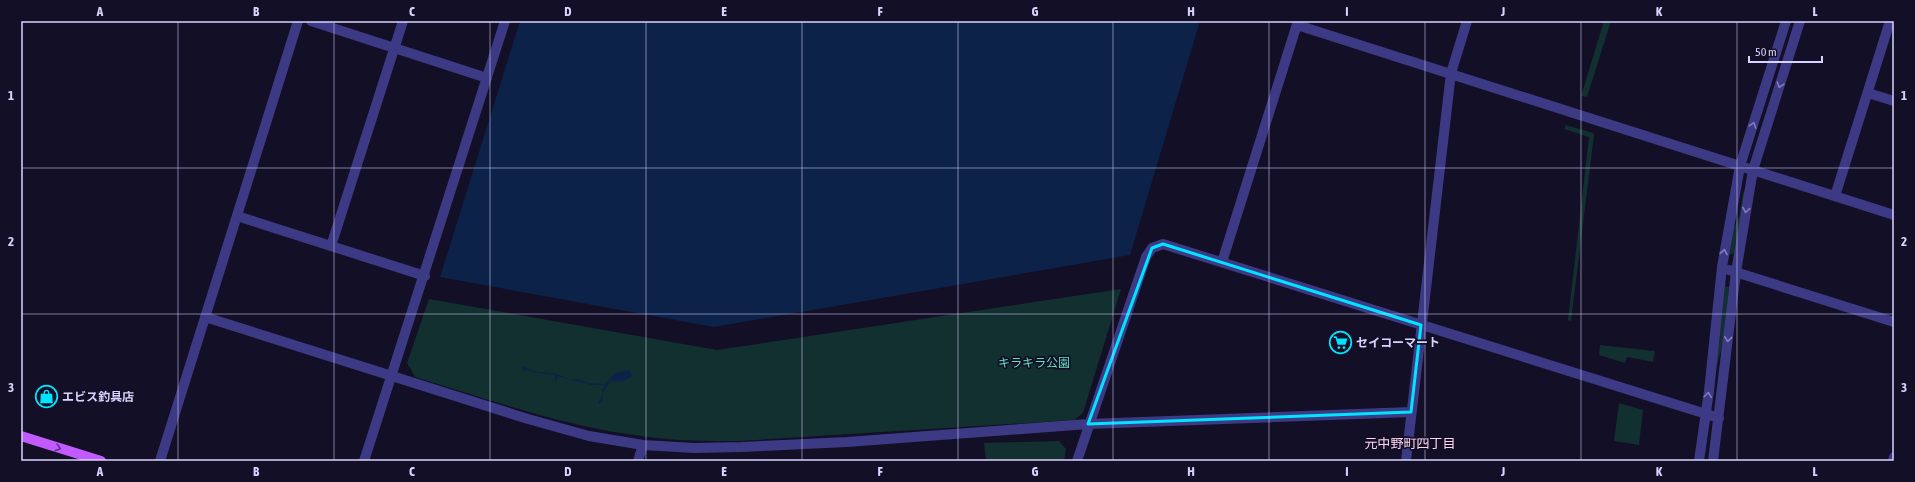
<svg xmlns="http://www.w3.org/2000/svg" width="1915" height="482" viewBox="0 0 1915 482" font-family="'Asap Condensed','Noto Sans JP',sans-serif">
<style>
.green{fill:#12302f}
.water{fill:#0c2248}
.lines{fill:none;stroke-linecap:round;stroke-linejoin:round}
.minor{stroke:#3d3a85;stroke-width:10}
.major{stroke:#c25bff;stroke-width:10}
.oneway{stroke:#837fbc}
.oneway2{stroke:#623188}
.marked{fill:none;stroke:#00e5ff;stroke-width:3;stroke-linejoin:round}
.grid{fill:none;stroke:#d9d4ff;stroke-width:1;stroke-opacity:0.55}
.labels{text-anchor:middle;dominant-baseline:central;stroke-width:3.5;stroke-linejoin:round;paint-order:stroke}
.poi-label{font-size:12px;font-weight:bold;fill:#d9d4ff;stroke:#130f26;text-anchor:start}
.park-label{font-size:12px;fill:#5fe0c0;stroke:#130f26}
.neighbourhood-label{font-size:13px;fill:#ffd6f0;stroke:#130f26}
.neatline{fill:none;stroke:#d9d4ff;stroke-width:1.5}
.grid-label{font-size:13px;text-anchor:middle;font-weight:bold;fill:#d9d4ff}
</style>
<rect width="100%" height="100%" fill="#130f26"/>
<!-- green -->
<path class="green" d="M1604,21H1611L1587,97L1581,96Z
M1566,125L1593,133L1594,135L1571,321L1568,320L1589,137L1564,129Z
M1743,192L1745,193L1734,253L1730,255L1732,232L1739,217Z
M1726,286L1729,287L1723,344L1716,368L1725,287Z
M1121,289L1083,413L1074,420L739,441C709,441 678,441 648,437C568,428 491,400 415,377L407,363L429,299L717,350Z
M1600,345L1655,351L1653,362L1627,357L1625,363L1599,355Z
M1619,403L1643,410L1639,445L1614,441Z
M1059,441L1066,449L1064,461H986L984,443Z"/>
<!-- water -->
<path class="water" d="M520,21H1200L1130,255L714,327L440,277Z
M523,366L533,371L557,374L571,380L578,379L588,383L605,384L615,373L630,370L632,376L622,382L611,381L603,392L602,402L599,404L598,402L601,399L604,385C599,384 593,386 588,384C578,382 568,379 558,376L555,383V375L532,372L528,370L524,371L521,367Z"/>
<g class="lines">
<!-- minor -->
<path class="minor" d="M311,21L487,78
M1297,25L1894,215
M1868,93L1894,101
M1835,196L1890,21
M237,216L425,276
M331,246L403,21
M1222,262L1298,21
M1729,270L1894,322
M205,317L528,419L589,436L643,445L694,448L741,447L847,442L1088,424L1411,412
M160,461L298,21
M364,461L505,21
M638,461L643,445
M1077,461L1146,257L1152,248L1163,244L1719,418
M1406,461L1451,73L1467,21
M1699,461L1709,391L1722,267L1740,166L1786,21
M1713,461L1736,272L1753,170L1800,21
M1893,461L1894,457"/>
<!-- major -->
<path class="major" d="M21,436L101,461"/>
</g>
<!-- one-way arrows -->
<defs><path id="oneway-chevron" d="M-2-3.5L2.5 0L-2 3.5" fill="none" stroke-width="1.6" stroke-linecap="round" stroke-linejoin="round"/></defs>
<g class="oneway">
<use href="#oneway-chevron" transform="translate(1780 85) rotate(108)"/>
<use href="#oneway-chevron" transform="translate(1753 125) rotate(-72)"/>
<use href="#oneway-chevron" transform="translate(1746 210) rotate(99)"/>
<use href="#oneway-chevron" transform="translate(1724 252) rotate(-80)"/>
<use href="#oneway-chevron" transform="translate(1728 339) rotate(96)"/>
<use href="#oneway-chevron" transform="translate(1708 395) rotate(-83)"/>
</g>
<use class="oneway2" href="#oneway-chevron" transform="translate(58 448) rotate(17)"/>
<!-- marked area -->
<path class="marked" d="M1163,244L1421,325L1411,412L1088,424L1152,248Z"/>
<!-- grid -->
<path class="grid" d="M178,21V461M334,21V461M490,21V461M646,21V461M802,21V461M958,21V461M1113,21V461M1269,21V461M1425,21V461M1581,21V461M1737,21V461M21,168H1894M21,314H1894"/>
<!-- icons -->
<defs>
<symbol id="supermarket-ring" viewBox="-11 -11 22 22"><circle r="9.5" fill="#130f26" stroke="#00e5ff" stroke-width="1.5"/><path d="M-6-5.5h2.5l.6 2H6L4.5 2H-2.5L-4.4-4H-6ZM-1.5 3.2a1.3 1.3 0 1 0 .1 0ZM3 3.2a1.3 1.3 0 1 0 .1 0Z" fill="#00e5ff"/></symbol>
<symbol id="shop-ring" viewBox="-11 -11 22 22"><circle r="9.5" fill="#130f26" stroke="#00e5ff" stroke-width="1.5"/><path d="M-5-2.5h2.3a2.7 3.5 0 0 1 5.4 0H5L5.5 6h-11ZM-1.5-2.5h3a1.5 2.3 0 0 0-3 0Z" fill="#00e5ff"/></symbol>
</defs>
<g fill-rule="evenodd">
<use href="#supermarket-ring" x="1328" y="330" width="25" height="25"/>
<use href="#shop-ring" x="34" y="384" width="25" height="25"/>
</g>
<g class="labels">
<!-- poi labels -->
<g class="poi-label">
<text x="1356" y="343">セイコーマート</text>
<text x="62" y="397">エビス釣具店</text>
</g>
<!-- park labels -->
<g class="park-label">
<text x="1034" y="363">キラキラ公園</text>
</g>
<!-- neighbourhood labels -->
<g class="neighbourhood-label">
<text x="1410" y="443">元中野町四丁目</text>
</g>
</g>
<!-- border -->
<rect width="1915" height="482" fill="none" stroke="#130f26" stroke-width="44"/>
<!-- scale -->
<path d="M1749 56v6h73v-6" fill="none" stroke="#d9d4ff" stroke-width="2"/>
<text x="1755" y="56" font-size="12" fill="#d9d4ff" stroke="#130f26" stroke-width="3" paint-order="stroke">50 m</text>
<rect x="22" y="22" width="1871" height="438" class="neatline"/>
<g class="grid-label">
<text x="100" y="16">A</text>
<text x="256" y="16">B</text>
<text x="412" y="16">C</text>
<text x="568" y="16">D</text>
<text x="724" y="16">E</text>
<text x="880" y="16">F</text>
<text x="1035" y="16">G</text>
<text x="1191" y="16">H</text>
<text x="1347" y="16">I</text>
<text x="1503" y="16">J</text>
<text x="1659" y="16">K</text>
<text x="1815" y="16">L</text>
<text x="11" y="100">1</text>
<text x="1904" y="100">1</text>
<text x="11" y="246">2</text>
<text x="1904" y="246">2</text>
<text x="11" y="392">3</text>
<text x="1904" y="392">3</text>
<text x="100" y="476">A</text>
<text x="256" y="476">B</text>
<text x="412" y="476">C</text>
<text x="568" y="476">D</text>
<text x="724" y="476">E</text>
<text x="880" y="476">F</text>
<text x="1035" y="476">G</text>
<text x="1191" y="476">H</text>
<text x="1347" y="476">I</text>
<text x="1503" y="476">J</text>
<text x="1659" y="476">K</text>
<text x="1815" y="476">L</text>
</g>
</svg>
